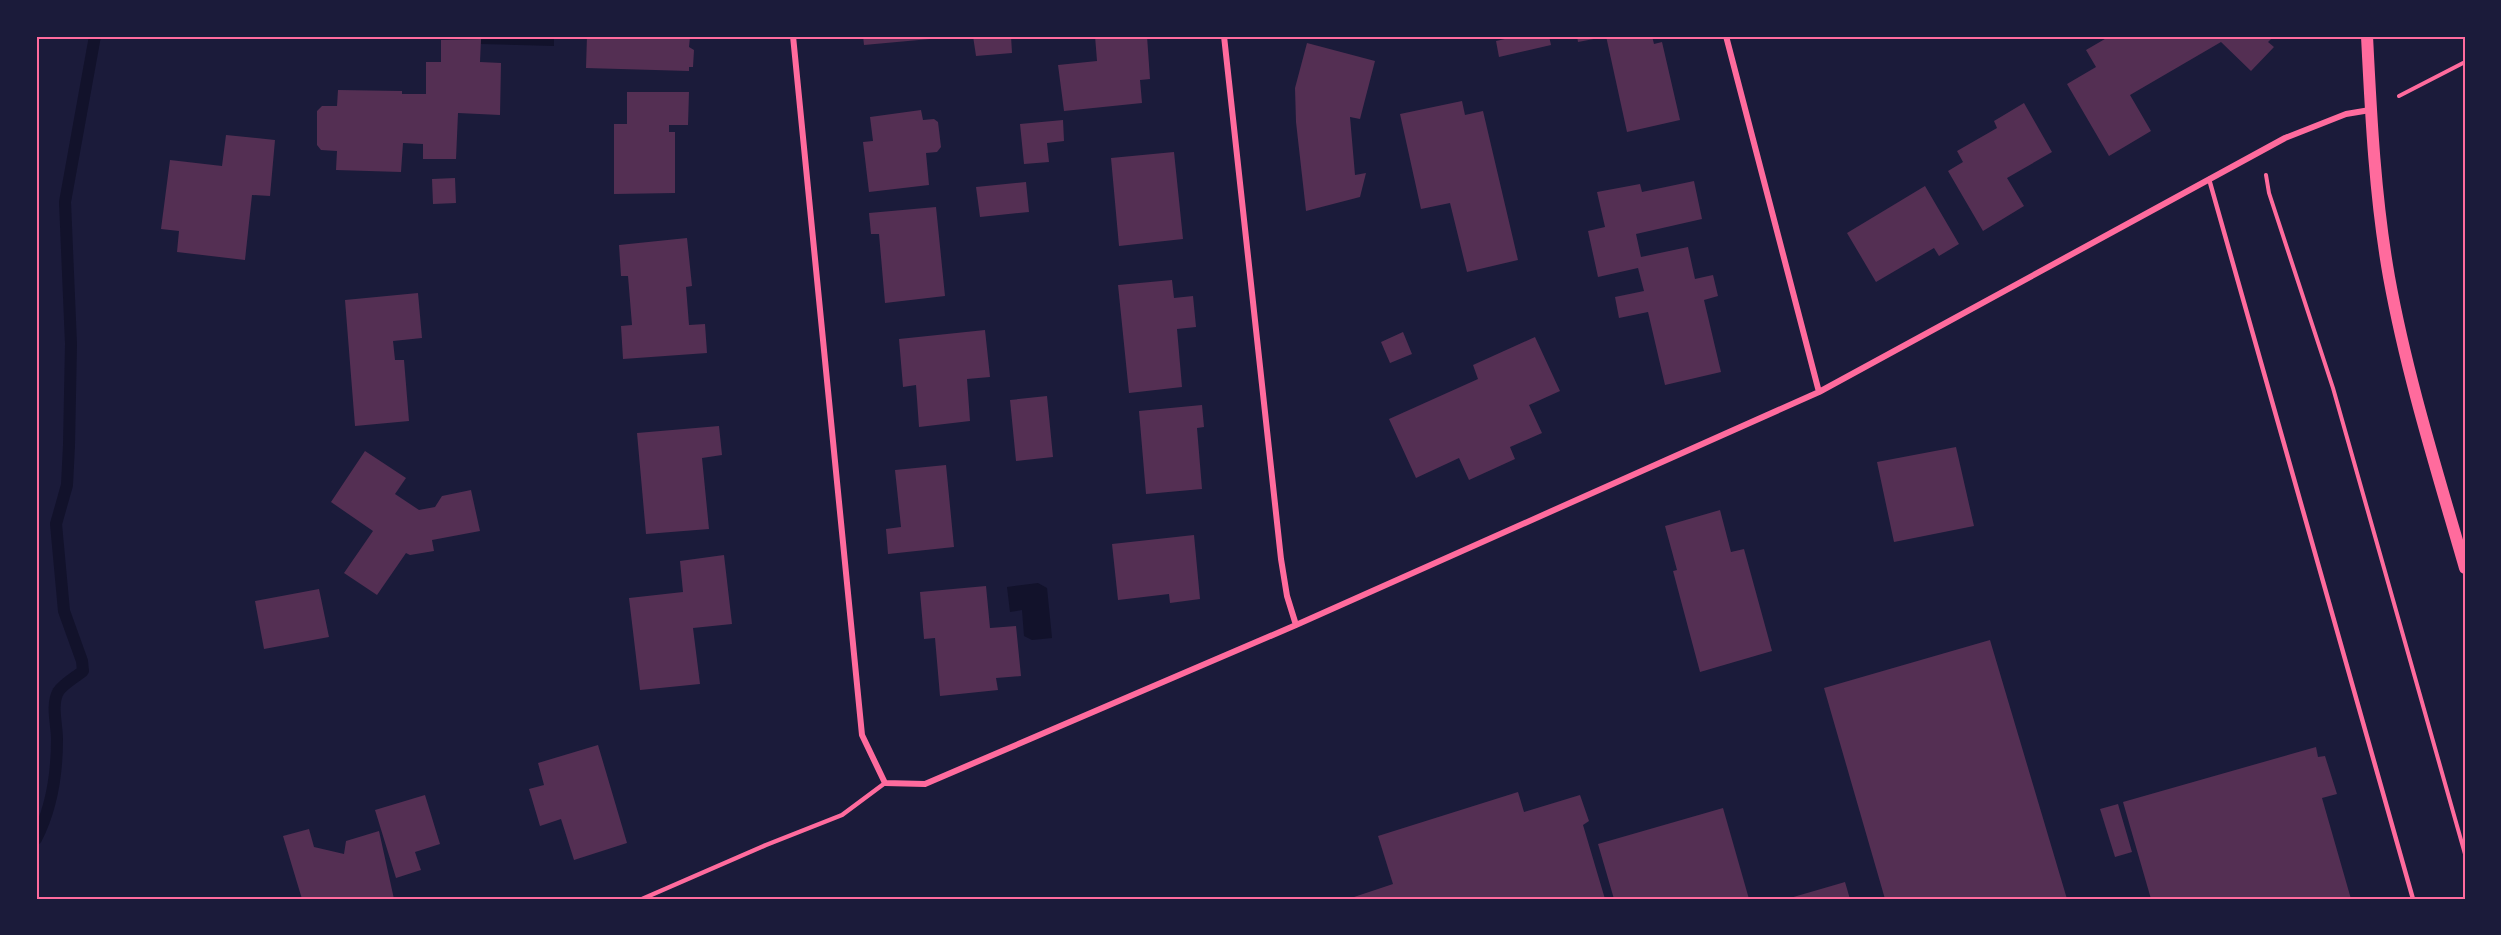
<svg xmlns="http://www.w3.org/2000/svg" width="2501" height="935" viewBox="0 0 2501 935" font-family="'Open Sans',sans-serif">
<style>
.water{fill:#12122b}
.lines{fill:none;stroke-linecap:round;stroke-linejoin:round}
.stream{stroke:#12122b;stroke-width:12}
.building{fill:#542f53}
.path{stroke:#ff6b9d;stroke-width:4}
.service{stroke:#ff6b9d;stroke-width:4.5}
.minor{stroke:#ff6b9d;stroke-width:6}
.secondary{stroke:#ff6b9d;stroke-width:12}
.neatline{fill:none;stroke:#ff6b9d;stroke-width:2}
</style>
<rect width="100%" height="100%" fill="#1b1b3a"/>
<!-- water -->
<path class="water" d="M481,36H561L554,39V46L481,44Z
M1038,583L1047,588L1052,638L1032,640L1024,636L1022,610L1010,612L1007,587Z"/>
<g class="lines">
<!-- stream -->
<path class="stream" d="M36,839C52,808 57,774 57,739C57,725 51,705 58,692C63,684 76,677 83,671L82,661L64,611L56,524L67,485L69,445L71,344L65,202L95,36"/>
</g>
<!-- building -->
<path class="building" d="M587,36L690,37L689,47L694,50L693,67H689V71L586,68Z
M863,36H929L930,39L864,45Z
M973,36H1011L1012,53L976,56Z
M1095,36H1147L1150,79L1140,80L1142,103L1064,111L1058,65L1097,61Z
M1518,36H1549L1551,45L1499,57L1496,41Z
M1577,36H1603L1604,37L1578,42Z
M1606,36H1652L1654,44L1662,42L1680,120L1627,132Z
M2110,36H2274L2268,42L2274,47L2251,71L2221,42L2130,95L2151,131L2109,156L2067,84L2096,67L2086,50Z
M481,39L480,62L501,63L500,115L458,113L456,159H423V144L403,143L401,172L336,170L337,151L321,150L317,145V111L322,106H337L338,90L402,91V94H426V62H441V40Z
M1307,43L1375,61L1360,119L1350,117L1355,175L1366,173L1360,197L1306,211L1296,122L1295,88Z
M627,92H689L688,125H669V132H675V193L614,194V124H627Z
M1462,101L1465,115L1483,111L1518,260L1467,272L1450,203L1421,209L1400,114Z
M2024,103L2052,152L2007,178L2024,206L1983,231L1948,171L1963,162L1957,151L1997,128L1994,121Z
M921,110L923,120L934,119L938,122L941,147L937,152L926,153L929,185L869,192L863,142L873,141L870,117Z
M1063,120L1064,141L1047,143L1049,162L1024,164L1020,124Z
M226,135L275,140L270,196L252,195L245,260L177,252L179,231L161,229L170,160L222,166Z
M1174,152L1183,239L1119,246L1111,158Z
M455,178L456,203L433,204L432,179Z
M1694,181L1702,219L1636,234L1641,257L1688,247L1695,279L1713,275L1718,296L1704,300L1721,372L1665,385L1648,312L1619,318L1615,297L1644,291L1638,268L1598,277L1588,231L1605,227L1597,192L1640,184L1642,192Z
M1026,182L1029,212L980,217L976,187Z
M1925,186L1959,244L1939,256L1934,248L1876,282L1847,233Z
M936,207L945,296L885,303L879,234H871L869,213Z
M687,238L692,286L686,287L689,325L705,324L707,353L623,359L621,326L632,325L628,276H621L619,245Z
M1172,280L1174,298L1193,296L1196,327L1177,329L1182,387L1129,393L1118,285Z
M418,293L422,338L393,341L395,360H404L409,421L355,426L345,300Z
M985,330L990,377L967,379L970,421L919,427L916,385L903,387L899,339Z
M1403,332L1412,354L1390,363L1381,342Z
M1535,337L1560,391L1529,405L1542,433L1510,447L1515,459L1469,480L1459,458L1416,478L1389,419L1478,379L1473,365Z
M1047,396L1053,457L1016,461L1010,400Z
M1202,405L1204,427L1197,428L1202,489L1146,494L1139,411Z
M719,426L722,455L702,458L709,529L646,534L637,433Z
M1956,447L1974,526L1894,542L1877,462Z
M365,451L406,478L395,494L419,510L435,507L442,496L471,490L480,531L432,540L434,551L410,555L406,553L377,595L344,573L373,531L331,502Z
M946,465L954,547L888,554L886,529L901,527L895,470Z
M1720,510L1731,552L1744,549L1772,651L1700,672L1673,571L1677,570L1665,526Z
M1194,535L1200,599L1170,603L1169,594L1118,600L1112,544Z
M724,555L732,624L693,628L700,684L640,690L629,598L683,592L680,561Z
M986,586L990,628L1016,626L1021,676L996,678L998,690L940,696L935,638L924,639L920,592Z
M319,589L329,637L264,649L255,601Z
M1990,640L2067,899H1885L1824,688Z
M598,745L627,843L574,860L561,819L540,826L529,789L544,785L538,763Z
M2316,747L2318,757L2325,756L2337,794L2322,798L2351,899H2151L2123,802Z
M1518,792L1524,812L1580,795L1589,821L1583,825L1605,899H1348L1393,884L1378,836Z
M425,795L440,844L415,852L421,870L396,878L375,810Z
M2118,804L2132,852L2115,857L2100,809Z
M1723,808L1749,899H1614L1598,844Z
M309,829L314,847L344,854L346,841L379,831L394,899H302L283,836Z
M1845,882L1850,899H1790V898Z"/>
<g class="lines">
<!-- path -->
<path class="path" d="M2399,96L2465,62
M2266,175L2269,193L2333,388L2465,854"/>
<!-- service -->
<path class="service" d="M2209,179L2413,899
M642,899L766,845L842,815L885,783"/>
<!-- minor -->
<path class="minor" d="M793,36L862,735L885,783L925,784L1296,625L1819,392L2285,138L2346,114L2370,110
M1224,36L1281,559L1287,596L1296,625
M1726,36L1819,392"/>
<!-- secondary -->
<path class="secondary" d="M2367,36C2371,116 2375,198 2389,277C2407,376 2437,471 2465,568"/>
</g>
<!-- border -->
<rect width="2501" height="935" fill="none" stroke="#1b1b3a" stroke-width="75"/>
<rect x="38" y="38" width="2426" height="860" class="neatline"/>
</svg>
